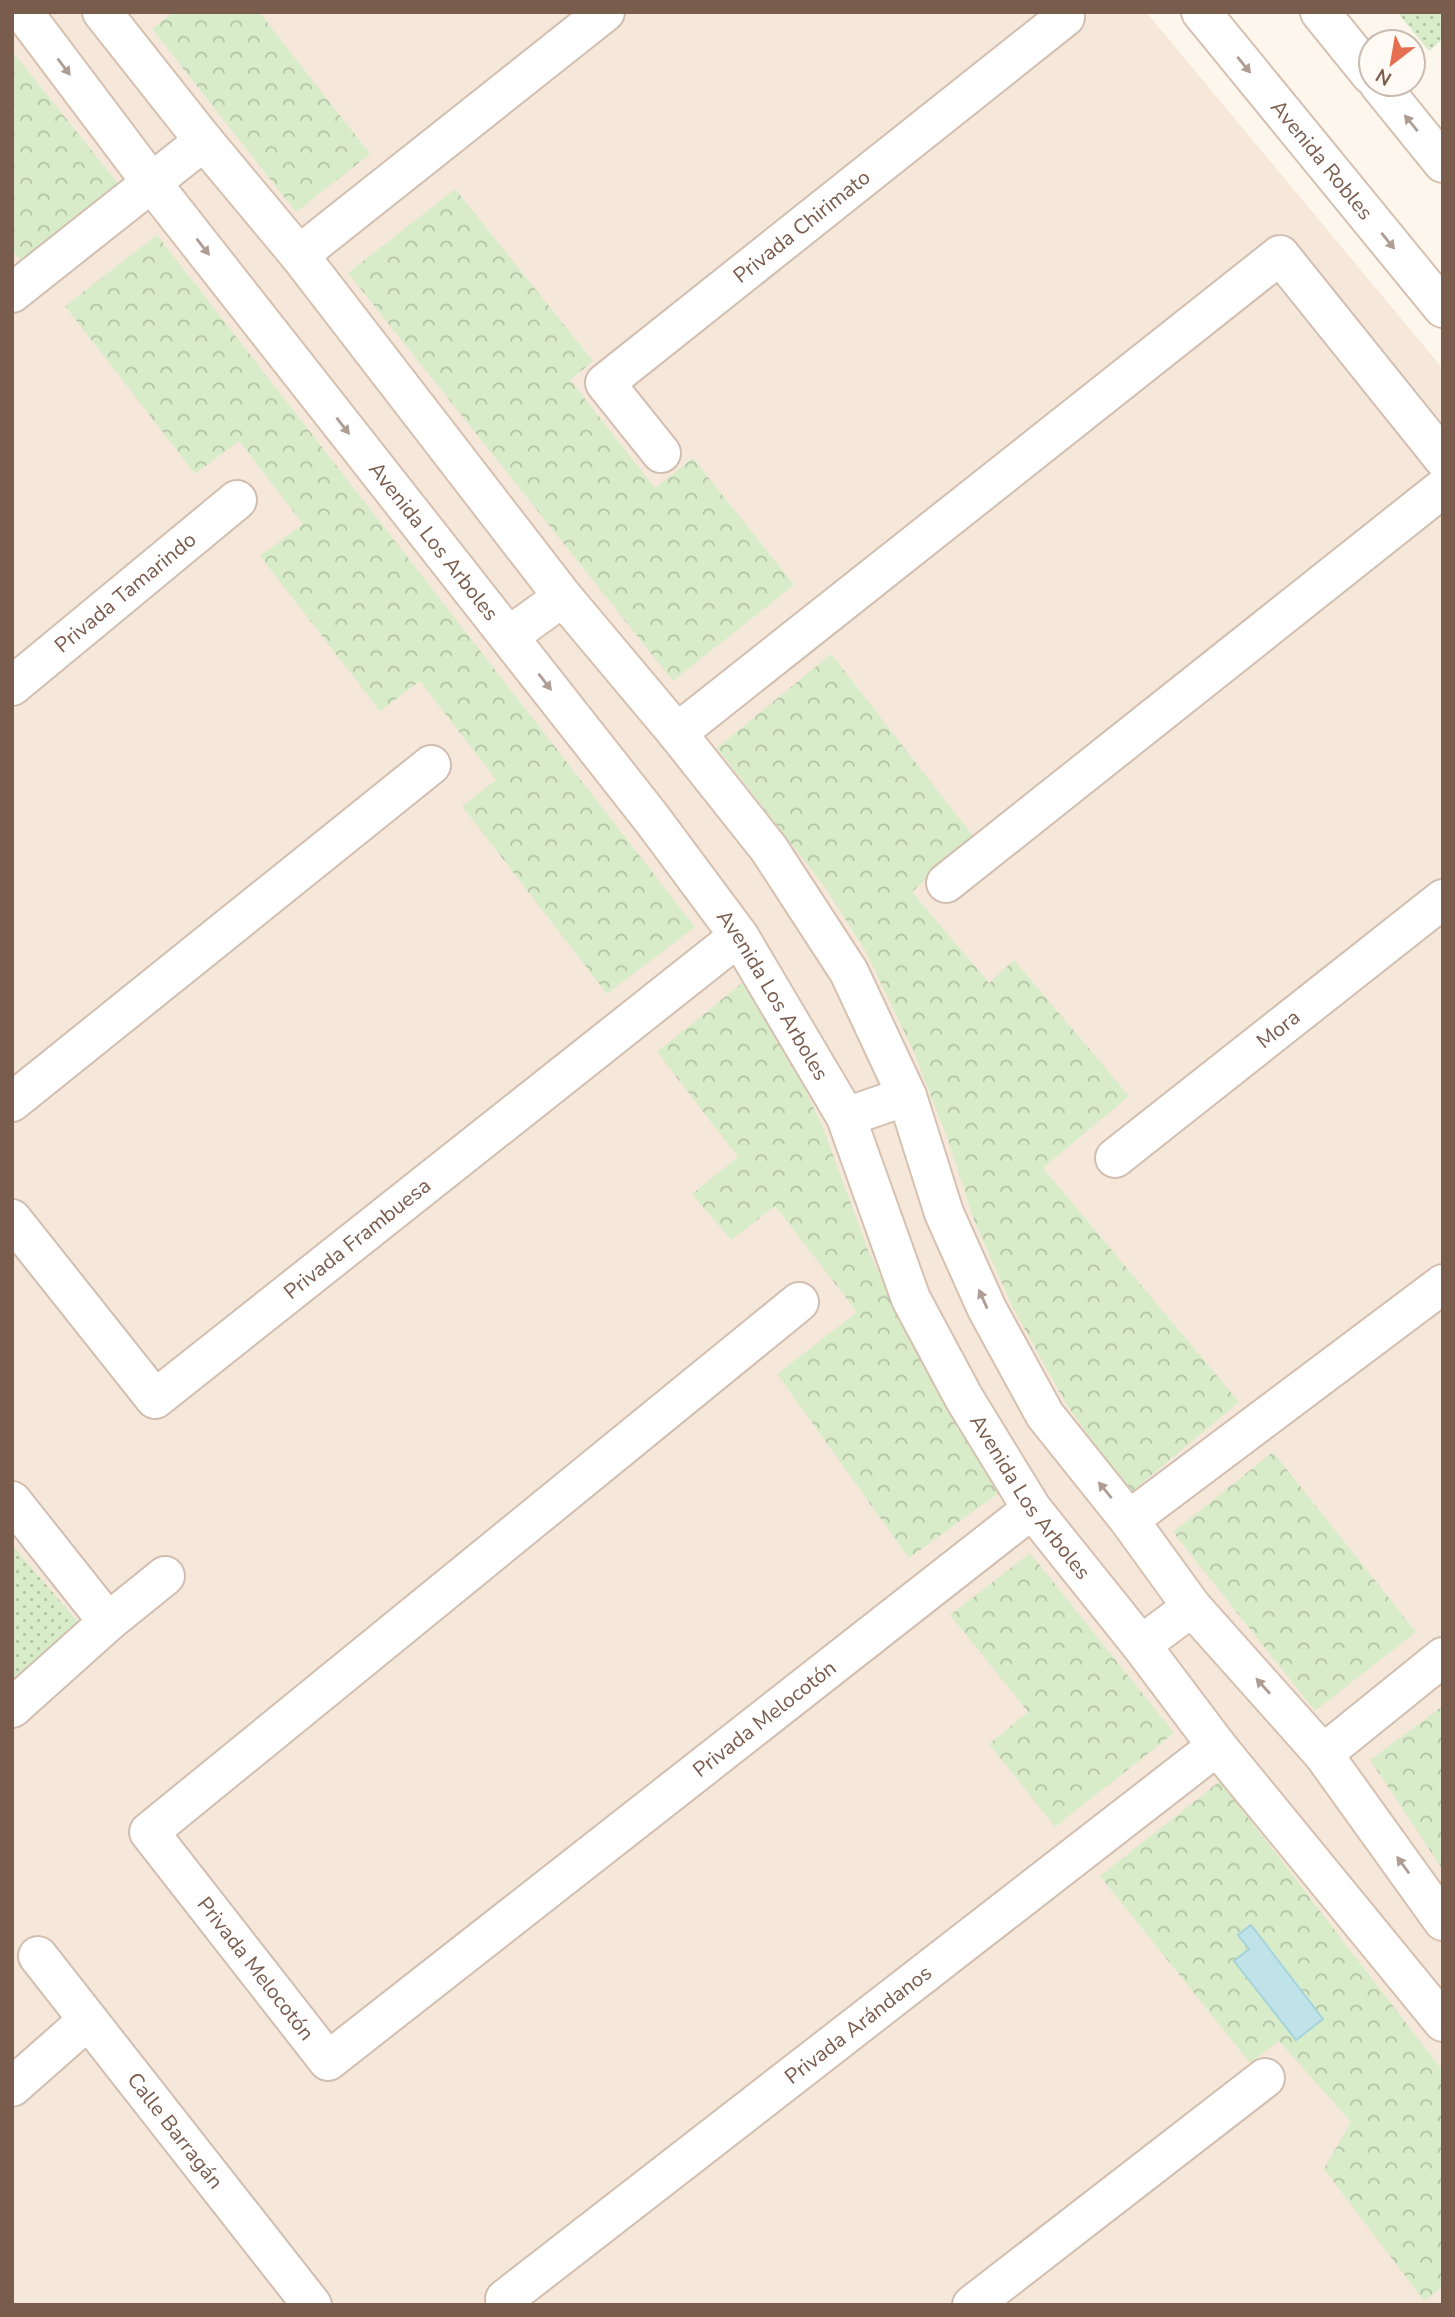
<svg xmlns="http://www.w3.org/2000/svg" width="1455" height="2317" viewBox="0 0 1455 2317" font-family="'Nunito Sans',sans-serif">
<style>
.residential{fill:#f5e8da}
.forest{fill:url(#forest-crowns);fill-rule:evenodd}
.garden{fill:url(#garden-dots)}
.water{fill:#bfe3e8;stroke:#a5d3da;stroke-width:2}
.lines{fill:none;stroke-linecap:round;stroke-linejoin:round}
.street-casing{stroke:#d1beb0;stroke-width:42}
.secondary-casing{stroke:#d6c0b0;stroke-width:42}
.street{stroke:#fff;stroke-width:38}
.secondary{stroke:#fff;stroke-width:38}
.oneway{fill:#af9d94}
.labels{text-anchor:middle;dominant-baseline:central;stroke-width:6;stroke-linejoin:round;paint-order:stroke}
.street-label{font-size:21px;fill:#7a5c4d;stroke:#fffaf3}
</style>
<defs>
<pattern id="forest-crowns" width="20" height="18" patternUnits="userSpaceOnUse" patternTransform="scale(1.75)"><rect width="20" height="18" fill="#d8ecc9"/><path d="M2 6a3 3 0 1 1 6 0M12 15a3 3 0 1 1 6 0" fill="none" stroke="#b4c2a5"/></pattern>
<pattern id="garden-dots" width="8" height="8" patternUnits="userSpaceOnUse" patternTransform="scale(1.75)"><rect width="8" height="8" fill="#d8ecc9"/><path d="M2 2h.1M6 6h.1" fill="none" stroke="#b4c2a5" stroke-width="1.8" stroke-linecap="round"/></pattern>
</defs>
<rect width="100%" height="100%" fill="#fdf6ec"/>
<!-- residential -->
<path class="residential" d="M12,12H1146L1443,369V2305H12Z"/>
<!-- forest -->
<path class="forest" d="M173,12H259L370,154L296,212L152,29Z
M12,51L120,186L23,263L12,250Z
M455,189L593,361L570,380L655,488L693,458L794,585L673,681L348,273Z
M157,235L695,927L607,994L462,806L496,780L420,681L380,711L260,556L303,524L239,441L195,474L65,306Z
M831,654L973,836L912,892L989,983L1014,960L1129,1096L1043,1168L1239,1402L1129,1494L1065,1402L1012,1306L974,1220L948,1140L913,1050L865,950L824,886L717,748Z
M747,979L793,1064L823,1128L868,1250L899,1315L947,1410L1000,1492L909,1558L777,1374L857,1312L775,1206L731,1240L692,1194L738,1157L657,1052Z
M1273,1452L1416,1632L1315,1711L1173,1532Z
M1030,1553L1174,1733L1055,1827L989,1744L1028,1712L950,1615Z
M1443,1706V1870L1370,1760Z
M1220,1781L1443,2071V2287L1424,2301L1324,2169L1351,2122L1279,2041L1250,2063L1100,1876ZM1249,1949L1296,2039L1234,1961Z"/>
<!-- garden -->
<path class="garden" d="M1397,12H1443V39L1429,51Z
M12,1545L79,1623L12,1682Z"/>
<!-- water -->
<path class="water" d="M1251,1925L1323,2019L1296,2040L1234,1961L1249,1949L1238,1935Z"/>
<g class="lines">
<defs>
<g id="street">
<path d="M299,255L605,12"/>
<path d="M12,293L204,141"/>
<path id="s1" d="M661,453L605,383L1065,17L1062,12"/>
<path id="s2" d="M12,686L237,500"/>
<path d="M677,733L1280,255L1443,458"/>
<path d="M946,883L1443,488"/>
<path d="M12,1102L431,765"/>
<path id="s3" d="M1115,1158L1443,899"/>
<path id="s4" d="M12,1219L155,1399L739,936"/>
<path id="s5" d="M799,1302L149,1832L328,2061L1032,1509"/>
<path d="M12,1501L108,1622"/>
<path d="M1129,1520L1443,1284"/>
<path d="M12,1708L108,1622L165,1576"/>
<path d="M1323,1754L1443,1657"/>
<path id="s6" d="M38,1956L312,2305"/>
<path d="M12,2087L88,2020"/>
<path id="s7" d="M510,2305L505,2299L1217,1746"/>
<path d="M972,2305L1265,2078"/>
</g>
<g id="secondary">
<path id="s8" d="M23,12L151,182L652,819L739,936L846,1117L911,1299L964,1398L1032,1509L1141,1645L1217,1746L1443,2022"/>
<path d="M102,12L204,141L299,255L563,597L677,733L769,849L849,972L907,1096L944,1213L987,1309L1045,1415L1129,1520L1192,1607L1323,1754L1443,1921"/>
<path id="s9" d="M1201,12L1443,308"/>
<path d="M1320,12L1371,75"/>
<path d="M1379,84L1443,163"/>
<path d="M509,636L563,597"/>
<path d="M846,1117L907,1096"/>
<path d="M1141,1645L1192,1607"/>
</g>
</defs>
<!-- street casing -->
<use href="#street" class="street-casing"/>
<!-- secondary casing -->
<use href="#secondary" class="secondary-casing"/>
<!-- street -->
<use href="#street" class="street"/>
<!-- secondary -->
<use href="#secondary" class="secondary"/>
</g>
<!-- one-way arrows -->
<defs><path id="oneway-solid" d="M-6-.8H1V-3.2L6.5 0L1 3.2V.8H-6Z" transform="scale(1.75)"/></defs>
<g class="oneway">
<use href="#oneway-solid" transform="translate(1244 65) rotate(51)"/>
<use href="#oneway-solid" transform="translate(64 67) rotate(53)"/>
<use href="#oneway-solid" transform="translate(1411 123) rotate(-129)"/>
<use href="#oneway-solid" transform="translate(1388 241) rotate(51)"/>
<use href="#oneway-solid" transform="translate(203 247) rotate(52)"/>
<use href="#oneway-solid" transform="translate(343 426) rotate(52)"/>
<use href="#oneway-solid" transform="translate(545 682) rotate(52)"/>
<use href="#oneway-solid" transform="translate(983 1299) rotate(-114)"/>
<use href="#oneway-solid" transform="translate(1105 1490) rotate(-129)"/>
<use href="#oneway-solid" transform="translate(1263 1686) rotate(-132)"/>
<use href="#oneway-solid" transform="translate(1403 1865) rotate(-126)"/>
</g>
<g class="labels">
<!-- street labels -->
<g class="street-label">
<text stroke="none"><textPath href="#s9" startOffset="191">Avenida Robles</textPath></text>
<text stroke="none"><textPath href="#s1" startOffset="341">Privada Chirimato</textPath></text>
<text stroke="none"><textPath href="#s8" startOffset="670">Avenida Los Arboles</textPath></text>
<text stroke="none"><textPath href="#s2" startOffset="147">Privada Tamarindo</textPath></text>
<text stroke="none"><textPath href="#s8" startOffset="1237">Avenida Los Arboles</textPath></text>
<text stroke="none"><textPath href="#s3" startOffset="208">Mora</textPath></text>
<text stroke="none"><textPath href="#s4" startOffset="488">Privada Frambuesa</textPath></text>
<text stroke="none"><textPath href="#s8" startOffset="1804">Avenida Los Arboles</textPath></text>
<text stroke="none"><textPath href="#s5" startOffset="1684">Privada Melocotón</textPath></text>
<text stroke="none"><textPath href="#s5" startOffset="1012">Privada Melocotón</textPath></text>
<text stroke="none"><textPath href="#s7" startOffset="455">Privada Arándanos</textPath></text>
<text stroke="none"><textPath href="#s6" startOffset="222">Calle Barragán</textPath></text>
</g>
</g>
<!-- border -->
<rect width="1455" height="2317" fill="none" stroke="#7a5c4d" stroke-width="28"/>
<!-- north arrow -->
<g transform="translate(1392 63) rotate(211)"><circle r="33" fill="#fffaf3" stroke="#cabbb1" stroke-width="2"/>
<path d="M0-5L12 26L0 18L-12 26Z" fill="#e76f51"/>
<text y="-10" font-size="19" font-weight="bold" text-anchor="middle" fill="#7a5c4d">N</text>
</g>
</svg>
